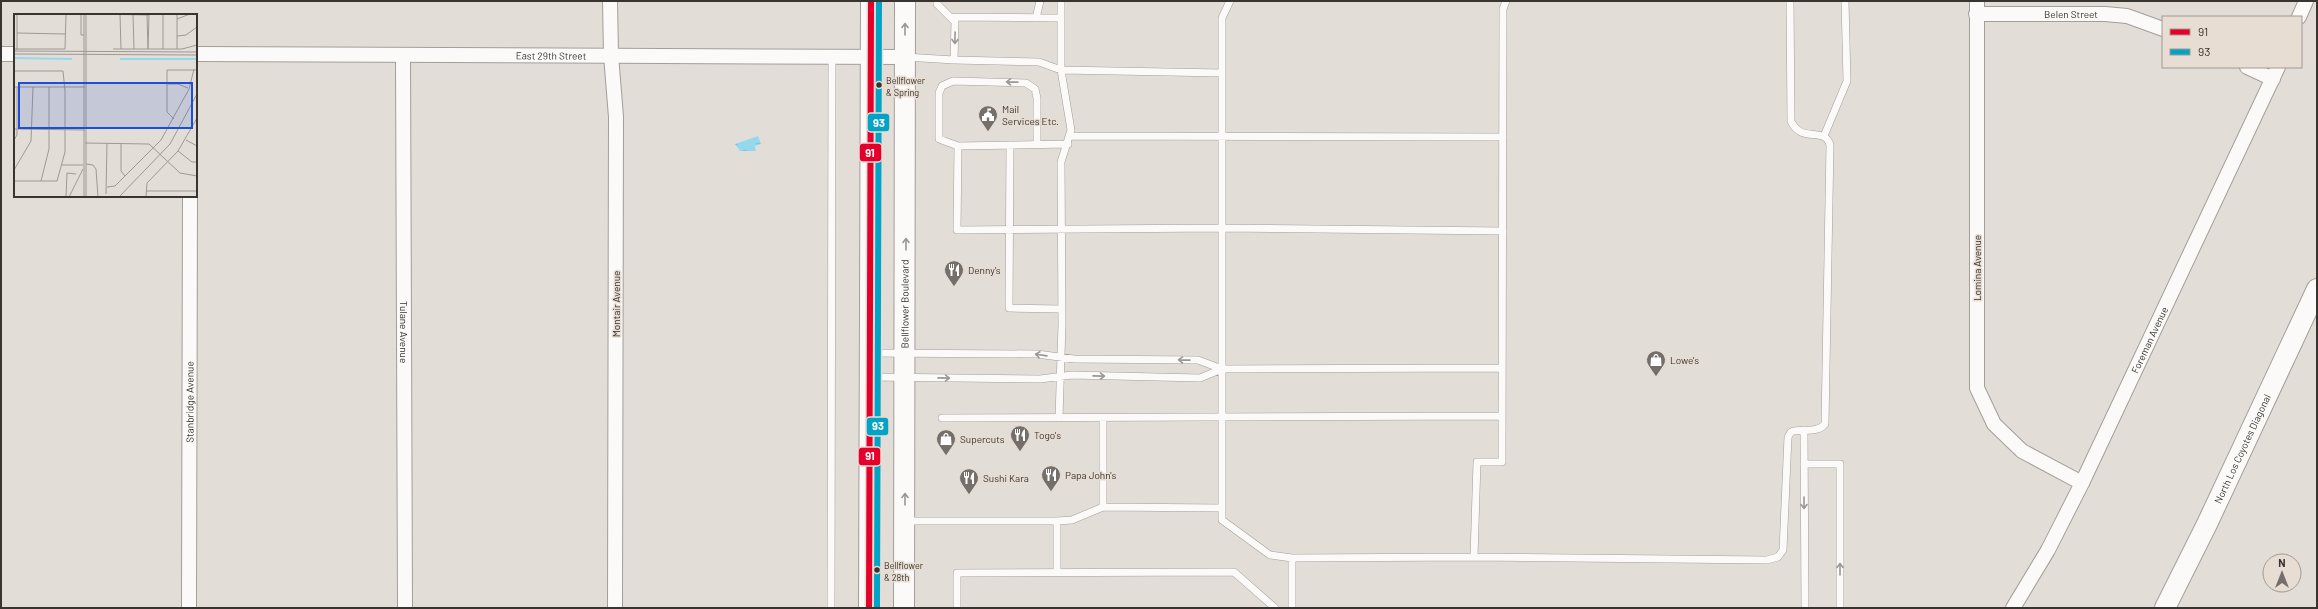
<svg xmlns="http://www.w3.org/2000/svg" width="2318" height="609" viewBox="0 0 2318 609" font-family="Barlow,sans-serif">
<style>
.water{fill:url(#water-ripples)}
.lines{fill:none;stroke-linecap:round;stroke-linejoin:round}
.lane-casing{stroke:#a39e9a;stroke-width:8}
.street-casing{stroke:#a39e9a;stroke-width:16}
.secondary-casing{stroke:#a39e9a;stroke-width:22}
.lane{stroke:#fbfaf9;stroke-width:7}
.street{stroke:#fbfaf9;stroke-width:14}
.secondary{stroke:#fbfaf9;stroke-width:20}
.bus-1-casing{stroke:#e8ddd3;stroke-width:9}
.bus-2-casing{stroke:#e8ddd3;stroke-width:9}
.bus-1{stroke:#e4002b;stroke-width:6}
.bus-2{stroke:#03a3c6;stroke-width:6}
.oneway{stroke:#9a9794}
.bus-dot{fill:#38342f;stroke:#e8ddd3;stroke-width:1.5}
.labels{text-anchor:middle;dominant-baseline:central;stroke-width:3;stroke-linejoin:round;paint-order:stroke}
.bus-label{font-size:9px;fill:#38342f;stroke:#e8ddd3;text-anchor:start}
.street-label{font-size:10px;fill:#38342f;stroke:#e8ddd3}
.poi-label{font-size:10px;fill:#38342f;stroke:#e8ddd3;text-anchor:start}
.inset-river{fill:none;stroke:#93d9ed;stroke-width:2}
.inset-road{fill:none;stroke:#9f9994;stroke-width:1}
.view{fill:#1d4ed8;fill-opacity:0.15;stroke:#1d4ed8;stroke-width:2}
.inset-edge{fill:none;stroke:#38342f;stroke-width:2}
.line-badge{stroke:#e8ddd3;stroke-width:1.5}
.badge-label{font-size:11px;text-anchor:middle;font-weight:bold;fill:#fff}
</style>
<defs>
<pattern id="water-ripples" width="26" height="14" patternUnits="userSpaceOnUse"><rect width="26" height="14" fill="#93d9ed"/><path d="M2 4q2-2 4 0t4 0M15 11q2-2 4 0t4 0" fill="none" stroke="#80bbcc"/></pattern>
</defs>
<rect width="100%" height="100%" fill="#e3ddd8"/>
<!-- water -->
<path class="water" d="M758,136L761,144L755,146L756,151H740L735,144Z"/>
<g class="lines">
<defs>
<path id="lane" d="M937,1V4L955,22L954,60
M1230,1L1222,18V520L1270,555L1292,558L1474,557L1477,462H1502L1503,9L1506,1
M951,17L1061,18
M1036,18L1040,1
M905,57L954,60L1039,62L1061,70L1222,73
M1069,136L1503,137
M1824,136L1847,81L1845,1
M1068,144L958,146L957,230L1222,228L1503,231
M1010,145L1009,308L1061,309
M958,146L939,139V93L942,86L953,81L1026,83L1035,89L1037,98V145
M872,353L1037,354L1074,359L1198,360L1222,369
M871,377L1040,379L1072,375L1200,378L1222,369L1502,368
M942,418L1502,416
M1059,418L1062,324L1061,162L1071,130L1061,70V1
M1103,418V507
M1804,430L1805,608
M1804,464H1840V608
M905,521H1057L1072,520L1103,507L1222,508
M1057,521V573
M1474,557L1767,560L1778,557L1783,550L1788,437L1791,432C1802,428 1817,434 1825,424L1830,145C1825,126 1801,144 1791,121L1790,1
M831,608L832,57
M957,608V573L1234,572L1275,608
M1292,608V558"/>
<g id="street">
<path d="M610,1L611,55L616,117L615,608"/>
<path d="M1977,1V388L1994,424L2022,451L2082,483"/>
<path id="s1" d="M1976,14H2105L2127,16L2163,29"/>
<path d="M2299,17L2306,1"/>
<path d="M1,54H15"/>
<path id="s2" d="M196,54L905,57"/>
<path id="s3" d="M403,56L405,608"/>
<path d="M2247,67L2273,79"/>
<path id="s4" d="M189,608L190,196"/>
<path id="s5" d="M2013,608L2048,550L2082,483L2278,67"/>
</g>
<g id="secondary">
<path d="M869,608L871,1"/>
<path id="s6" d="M904,608L905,1"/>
<path id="s7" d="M2165,608L2207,524L2317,289"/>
</g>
</defs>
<!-- lane casing -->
<use href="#lane" class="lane-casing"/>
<!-- street casing -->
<use href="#street" class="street-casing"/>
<!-- secondary casing -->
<use href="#secondary" class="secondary-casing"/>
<!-- lane -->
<use href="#lane" class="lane"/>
<!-- street -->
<use href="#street" class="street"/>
<!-- secondary -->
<use href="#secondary" class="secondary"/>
<defs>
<path id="bus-1" d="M869,608L871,1"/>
<path id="bus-2" d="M877,608L879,1"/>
</defs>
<!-- bus-1 casing -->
<use href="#bus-1" class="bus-1-casing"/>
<!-- bus-2 casing -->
<use href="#bus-2" class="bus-2-casing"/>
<!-- bus-1 -->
<use href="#bus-1" class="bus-1"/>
<!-- bus-2 -->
<use href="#bus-2" class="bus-2"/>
</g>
<!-- one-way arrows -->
<defs><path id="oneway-shaft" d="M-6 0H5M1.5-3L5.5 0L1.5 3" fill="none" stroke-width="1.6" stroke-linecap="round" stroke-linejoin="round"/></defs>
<g class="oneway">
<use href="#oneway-shaft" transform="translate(905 29) rotate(-90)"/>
<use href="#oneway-shaft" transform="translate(955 38) rotate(91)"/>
<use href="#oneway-shaft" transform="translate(1012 82) rotate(-179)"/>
<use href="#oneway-shaft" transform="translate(906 244) rotate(-90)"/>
<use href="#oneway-shaft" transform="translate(1041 355) rotate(-172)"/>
<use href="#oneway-shaft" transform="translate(1184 360) rotate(-179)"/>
<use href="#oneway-shaft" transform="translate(1099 376) rotate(1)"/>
<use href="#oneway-shaft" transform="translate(944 378) rotate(1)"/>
<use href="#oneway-shaft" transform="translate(905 499) rotate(-90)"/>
<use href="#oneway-shaft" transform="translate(1804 503) rotate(90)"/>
<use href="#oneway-shaft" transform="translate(1840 569) rotate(-90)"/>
</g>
<!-- icons -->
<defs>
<symbol id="civic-pin" viewBox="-11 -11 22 30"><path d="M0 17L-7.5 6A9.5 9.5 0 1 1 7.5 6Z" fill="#746f6a" stroke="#e8ddd3"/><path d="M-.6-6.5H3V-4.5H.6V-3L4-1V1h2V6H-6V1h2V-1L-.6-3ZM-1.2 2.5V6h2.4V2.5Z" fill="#fff"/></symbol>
<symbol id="restaurant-pin" viewBox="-11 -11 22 30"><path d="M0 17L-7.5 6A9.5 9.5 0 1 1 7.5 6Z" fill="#746f6a" stroke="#e8ddd3"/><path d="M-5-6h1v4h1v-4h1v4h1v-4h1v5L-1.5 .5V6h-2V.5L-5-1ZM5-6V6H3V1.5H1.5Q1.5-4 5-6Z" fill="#fff"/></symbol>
<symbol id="shop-pin" viewBox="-11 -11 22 30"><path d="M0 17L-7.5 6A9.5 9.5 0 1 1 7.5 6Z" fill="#746f6a" stroke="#e8ddd3"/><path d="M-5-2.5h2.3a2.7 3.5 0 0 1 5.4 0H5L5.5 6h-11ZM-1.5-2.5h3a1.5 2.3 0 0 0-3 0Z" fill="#fff"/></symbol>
</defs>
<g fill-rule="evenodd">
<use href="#civic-pin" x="977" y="104" width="22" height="30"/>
<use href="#restaurant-pin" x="943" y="259" width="22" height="30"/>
<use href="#shop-pin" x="1645" y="349" width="22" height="30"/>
<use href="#restaurant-pin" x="1009" y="424" width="22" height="30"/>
<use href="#shop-pin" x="935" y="428" width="22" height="30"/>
<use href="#restaurant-pin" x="1040" y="464" width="22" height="30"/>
<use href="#restaurant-pin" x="958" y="467" width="22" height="30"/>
</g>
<!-- markers -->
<g class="bus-dot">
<circle cx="879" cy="85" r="3.5"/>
<circle cx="877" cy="570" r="3.5"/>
</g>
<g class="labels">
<!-- bus labels -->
<g class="bus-label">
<text x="886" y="80">Bellflower<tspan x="886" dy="12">&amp; Spring</tspan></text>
<text x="884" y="565">Bellflower<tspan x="884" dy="12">&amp; 28th</tspan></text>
</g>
<!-- street labels -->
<g class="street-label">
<text stroke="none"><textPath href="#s1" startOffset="95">Belen Street</textPath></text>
<text stroke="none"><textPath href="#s2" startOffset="355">East 29th Street</textPath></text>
<text transform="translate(1977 268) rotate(-90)">Lomina Avenue</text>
<text transform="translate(616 304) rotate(-90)">Montair Avenue</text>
<text stroke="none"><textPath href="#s6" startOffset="304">Bellflower Boulevard</textPath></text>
<text stroke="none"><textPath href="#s3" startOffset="276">Tulane Avenue</textPath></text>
<text stroke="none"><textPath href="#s5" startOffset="301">Foreman Avenue</textPath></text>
<text stroke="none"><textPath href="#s4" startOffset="206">Stanbridge Avenue</textPath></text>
<text stroke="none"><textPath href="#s7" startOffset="177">North Los Coyotes Diagonal</textPath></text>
</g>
<!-- poi labels -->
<g class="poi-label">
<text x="1002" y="109">Mail<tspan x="1002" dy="12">Services Etc.</tspan></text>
<text x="968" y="270">Denny's</text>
<text x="1670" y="360">Lowe's</text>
<text x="1034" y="435">Togo's</text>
<text x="960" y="439">Supercuts</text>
<text x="1065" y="475">Papa John's</text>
<text x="983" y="478">Sushi Kara</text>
</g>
</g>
<!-- overview -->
<g transform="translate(14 14)">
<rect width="183" height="183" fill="#e3ddd8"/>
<path class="inset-river" d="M0,44L58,45M106,45H183"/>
<path class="inset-road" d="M3,0V36M67,0V21H70M78,0L135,1M106,1L107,35M119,1L120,35M133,1L134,35M163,5L176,0M3,19L52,20M163,22L172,21L183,13M0,35H51M51,35L52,0M99,35H168L183,31M134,35L135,0M149,35V0M163,35V0M0,37L183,38M0,40L183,41M0,57H49L51,77V138L43,167H0M153,70H164L174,74M0,73H71M160,105L153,98V56H183M0,115L71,116M0,126L3,121V73M172,126L183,132M71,129L135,130L166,159L183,162M107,130V157L111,162M164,137L178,148H183M72,150L79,151L82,155L84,183M48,151H69M0,156L17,127L19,73M27,167L35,135V73M93,173L101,172L147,126L175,75L180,55M132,177H183M92,180L93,129M52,183L53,159L62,160M55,183L69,155M70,183V0M72,183V0M105,183L156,130L183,80M132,183L133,169L164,137L183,104"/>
<path class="view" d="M5,69H178V114H5Z"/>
<rect width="183" height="183" class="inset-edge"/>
</g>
<g class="line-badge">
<rect x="867" y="113" width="23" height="19" rx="4" fill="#03a3c6"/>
<rect x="859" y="143" width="23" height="19" rx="4" fill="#e4002b"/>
<rect x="866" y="417" width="23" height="19" rx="4" fill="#03a3c6"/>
<rect x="858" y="447" width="23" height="19" rx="4" fill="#e4002b"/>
</g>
<g class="badge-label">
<text x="879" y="127">93</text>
<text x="870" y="157">91</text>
<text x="878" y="430">93</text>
<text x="870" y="460">91</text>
</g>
<!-- border -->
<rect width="2318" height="609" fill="none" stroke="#38342f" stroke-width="4"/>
<!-- legend -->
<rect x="2162" y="16" width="140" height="52" fill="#e8ddd3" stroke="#a29991"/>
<rect x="2170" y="29" width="20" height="6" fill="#e4002b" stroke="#a29991"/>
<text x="2198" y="36" font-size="12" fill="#38342f">91</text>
<rect x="2170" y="49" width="20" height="6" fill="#03a3c6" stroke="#a29991"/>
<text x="2198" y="56" font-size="12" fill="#38342f">93</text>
<!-- north arrow -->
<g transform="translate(2282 573)"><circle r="19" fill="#e8ddd3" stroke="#a29991"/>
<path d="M0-3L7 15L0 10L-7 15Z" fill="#746f6a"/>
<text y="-6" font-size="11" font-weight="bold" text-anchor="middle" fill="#38342f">N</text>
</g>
</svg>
